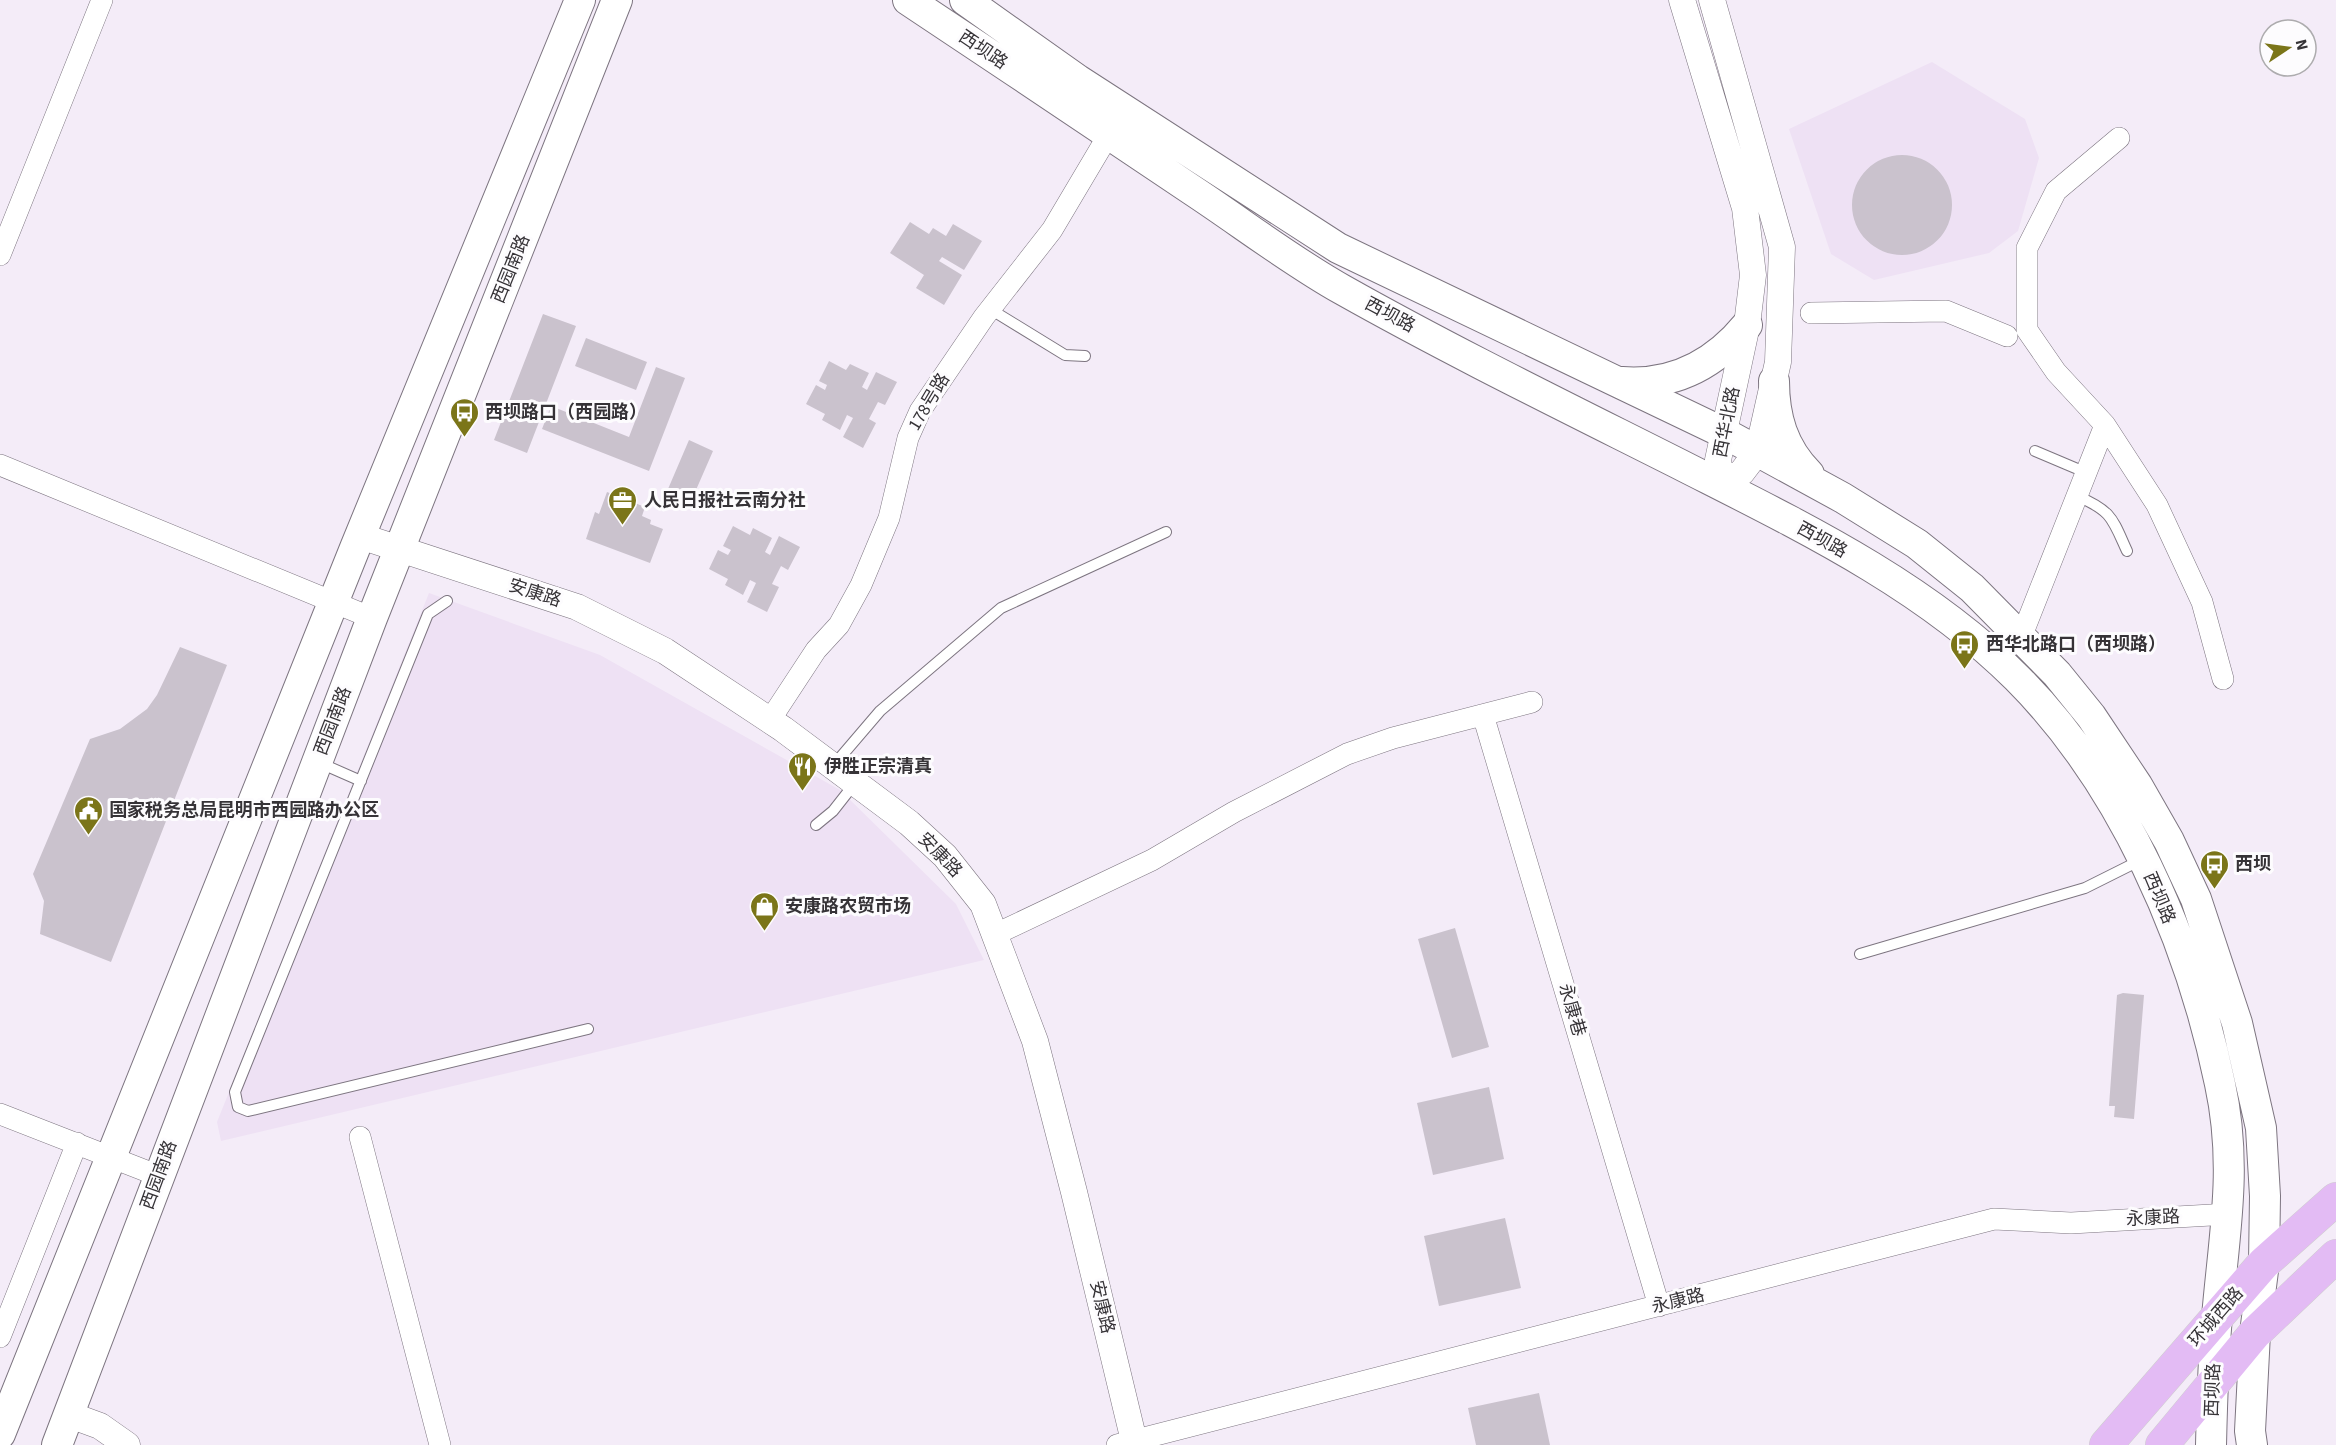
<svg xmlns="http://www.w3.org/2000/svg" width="2336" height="1445" viewBox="0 0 2336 1445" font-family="'Source Sans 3','Noto Sans SC',sans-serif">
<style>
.built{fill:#eee1f4}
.building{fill:#cac2cd}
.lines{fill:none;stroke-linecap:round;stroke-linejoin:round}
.service-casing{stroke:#7d7580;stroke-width:12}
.minor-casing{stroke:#7d7580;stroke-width:22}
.tertiary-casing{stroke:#7d7580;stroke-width:27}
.secondary-casing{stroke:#7d7580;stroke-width:32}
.primary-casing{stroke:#cfcecf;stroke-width:34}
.service{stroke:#fff;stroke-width:10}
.minor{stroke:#fff;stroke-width:21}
.tertiary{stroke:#fff;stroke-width:26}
.secondary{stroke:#fff;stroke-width:30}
.primary{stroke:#e3bbf4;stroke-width:33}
.labels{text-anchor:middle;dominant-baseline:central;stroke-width:6;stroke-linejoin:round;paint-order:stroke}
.street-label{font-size:18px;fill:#363337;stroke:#fdfcfe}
.poi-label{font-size:18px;font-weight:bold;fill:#363337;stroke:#fdfcfe;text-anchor:start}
</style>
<rect width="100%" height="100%" fill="#f4ecf8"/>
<!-- built -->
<path class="built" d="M1932,62L2025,119L2039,158L2018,231L1989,253L1874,280L1831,254L1789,129Z
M429,593L600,655L840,790L956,904L984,960L221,1141L217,1122Z"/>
<!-- building -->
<path class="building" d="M1852 205a50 50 0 1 1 100 0a50 50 0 1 1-100 0Z
M910,222L929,234L933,228L946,236L953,224L982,241L964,270L942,257L939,261L962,275L944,305L916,288L924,275L890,253Z
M543,314L576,326L527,453L494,440Z
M586,338L647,362L636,390L575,366Z
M829,361L846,370L850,364L869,373L862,387L867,390L876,372L897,382L885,405L878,402L869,419L876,423L863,448L843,437L853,418L847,415L840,430L822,420L825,414L806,404L816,385L825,390L827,385L819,381Z
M656,367L685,378L649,471L542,429L551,406L629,437Z
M689,440L713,451L689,506L665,496Z
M607,492L645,507L642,516L651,520L650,524L663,529L650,563L586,539L595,512L599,514Z
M733,526L750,535L753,528L772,538L765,552L770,555L779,536L800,547L788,570L781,566L772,584L779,587L767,612L747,602L756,583L750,580L743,595L725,585L728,579L709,569L718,550L728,555L731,550L723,546Z
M180,647L227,665L111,962L40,934L44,901L33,874L90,739L120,729L147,709L157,695Z
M1455,928L1489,1047L1452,1058L1418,939Z
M2123,993L2144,995L2134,1119L2114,1117L2115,1106H2109L2117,995Z
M1489,1087L1504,1159L1433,1175L1417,1103Z
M1505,1218L1521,1288L1439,1306L1424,1236Z
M1539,1393L1550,1445H1476L1468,1408Z"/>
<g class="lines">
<defs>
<path id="service" d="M990,309L1065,355L1085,356
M2035,451L2087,473
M2077,496C2112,511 2112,518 2127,551
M447,601L428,614L235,1092L238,1107L248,1111L588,1029
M320,763L361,781
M833,766L880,711L1001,608L1166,532
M816,825L833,811L855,783
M1860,954L2085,888L2141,860"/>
<path id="minor" d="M2119,138L2056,191L2027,248V330L2056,372L2105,425L2157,505L2202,602L2223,679
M0,255L102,0
M1811,313L1946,311L2007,336
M0,465L372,618
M2022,635L2105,425
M1483,715L1659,1306
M770,720L816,650L839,625L861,585L889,518L908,438L920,411L984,317L1052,230L1109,134
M996,934L1152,860L1234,812L1347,754L1393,738L1532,702
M0,1114L159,1176
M360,1137L440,1445
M0,1337L77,1143
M1117,1445L1994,1219L2071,1223L2229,1214"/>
<path id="tertiary" d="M1682,0L1745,208L1753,275L1747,325L1718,460L1722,486L1742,472L1758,451L1778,362L1782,247L1712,0
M360,536L577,607L665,651L783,729L909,823L945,856L983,904L1035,1041L1074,1192L1135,1445
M70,1415L100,1426L127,1445"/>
<path id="secondary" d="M908,0C1003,63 1097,126 1192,190C1242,223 1291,261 1343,290C1455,353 1570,409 1685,467C1801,526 1924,585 2017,678C2122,783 2190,939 2220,1084C2238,1167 2224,1234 2217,1317C2213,1360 2212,1402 2211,1445
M965,0L1078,80L1338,248L1724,433L1843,498L1917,544L1972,588L2057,674L2091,716L2137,785L2169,841L2196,899L2237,1023L2261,1128L2265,1196L2264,1263L2255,1333L2250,1431L2252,1445
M1774,381C1774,417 1783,448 1809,474
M1622,382C1674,386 1715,364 1747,325
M0,1434L355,548L580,0
M57,1445L372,618L617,0"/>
<path id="primary" d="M2106,1445L2264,1263L2336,1199
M2162,1445L2255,1333L2336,1256"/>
</defs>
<!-- service casing -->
<use href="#service" class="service-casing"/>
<!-- minor casing -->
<use href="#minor" class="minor-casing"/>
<!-- tertiary casing -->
<use href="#tertiary" class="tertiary-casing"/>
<!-- secondary casing -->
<use href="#secondary" class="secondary-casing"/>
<!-- primary casing -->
<use href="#primary" class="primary-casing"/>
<!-- service -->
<use href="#service" class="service"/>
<!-- minor -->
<use href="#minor" class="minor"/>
<!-- tertiary -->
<use href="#tertiary" class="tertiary"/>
<!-- secondary -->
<use href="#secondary" class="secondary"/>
<!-- primary -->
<use href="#primary" class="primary"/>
</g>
<!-- icons -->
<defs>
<symbol id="bus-pin" viewBox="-11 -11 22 30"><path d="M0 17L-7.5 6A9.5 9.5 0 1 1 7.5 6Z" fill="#7b7519" stroke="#fdfcfe"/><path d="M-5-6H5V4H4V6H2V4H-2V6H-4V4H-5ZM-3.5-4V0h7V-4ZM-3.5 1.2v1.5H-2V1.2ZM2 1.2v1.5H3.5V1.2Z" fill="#fff"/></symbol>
<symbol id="office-pin" viewBox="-11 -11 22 30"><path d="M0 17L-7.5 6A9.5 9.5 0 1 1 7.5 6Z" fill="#7b7519" stroke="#fdfcfe"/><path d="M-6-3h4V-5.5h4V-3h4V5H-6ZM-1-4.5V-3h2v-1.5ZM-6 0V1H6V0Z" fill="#fff"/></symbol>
<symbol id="restaurant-pin" viewBox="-11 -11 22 30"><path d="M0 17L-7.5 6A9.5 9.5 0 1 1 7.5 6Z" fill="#7b7519" stroke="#fdfcfe"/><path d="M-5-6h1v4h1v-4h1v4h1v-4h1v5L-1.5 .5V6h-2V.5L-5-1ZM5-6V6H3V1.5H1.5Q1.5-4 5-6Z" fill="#fff"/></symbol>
<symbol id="civic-pin" viewBox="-11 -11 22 30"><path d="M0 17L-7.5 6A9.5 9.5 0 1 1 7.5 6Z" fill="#7b7519" stroke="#fdfcfe"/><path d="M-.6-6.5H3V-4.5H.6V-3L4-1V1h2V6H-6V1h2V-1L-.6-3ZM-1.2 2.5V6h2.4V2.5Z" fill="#fff"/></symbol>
<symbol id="shop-pin" viewBox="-11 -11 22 30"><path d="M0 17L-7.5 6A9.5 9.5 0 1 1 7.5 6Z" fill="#7b7519" stroke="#fdfcfe"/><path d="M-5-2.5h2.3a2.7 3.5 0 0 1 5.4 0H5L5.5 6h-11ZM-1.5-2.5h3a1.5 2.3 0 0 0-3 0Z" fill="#fff"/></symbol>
</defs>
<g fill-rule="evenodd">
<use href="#bus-pin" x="448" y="396" width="33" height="45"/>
<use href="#office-pin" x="606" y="484" width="33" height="45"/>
<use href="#bus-pin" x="1948" y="628" width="33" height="45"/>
<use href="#restaurant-pin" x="786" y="750" width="33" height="45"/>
<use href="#civic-pin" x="72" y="794" width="33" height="45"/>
<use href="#bus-pin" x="2198" y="848" width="33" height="45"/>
<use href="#shop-pin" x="748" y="890" width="33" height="45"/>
</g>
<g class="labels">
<!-- street labels -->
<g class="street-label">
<text transform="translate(983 50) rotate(34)">西坝路</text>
<text transform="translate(511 269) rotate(-68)">西园南路</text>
<text transform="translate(1390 315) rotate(28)">西坝路</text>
<text transform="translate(929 402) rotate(-59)">178号路</text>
<text transform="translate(1727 422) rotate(-79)">西华北路</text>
<text transform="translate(1822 540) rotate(29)">西坝路</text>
<text transform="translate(535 593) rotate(18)">安康路</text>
<text transform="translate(333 721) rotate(-69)">西园南路</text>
<text transform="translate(940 855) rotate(46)">安康路</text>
<text transform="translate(2159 898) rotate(67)">西坝路</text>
<text transform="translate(1572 1010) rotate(74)">永康巷</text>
<text transform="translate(159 1175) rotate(-70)">西园南路</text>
<text transform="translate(2153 1218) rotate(-3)">永康路</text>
<text transform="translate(1678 1301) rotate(-14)">永康路</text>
<text transform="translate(1102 1307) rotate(77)">安康路</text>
<text transform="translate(2216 1317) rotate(-49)">环城西路</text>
<text transform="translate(2213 1390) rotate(-88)">西坝路</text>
</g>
<!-- poi labels -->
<g class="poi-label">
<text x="485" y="412">西坝路口（西园路）</text>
<text x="644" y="500">人民日报社云南分社</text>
<text x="1986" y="644">西华北路口（西坝路）</text>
<text x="824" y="766">伊胜正宗清真</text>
<text x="109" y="810">国家税务总局昆明市西园路办公区</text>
<text x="2235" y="864">西坝</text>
<text x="785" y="906">安康路农贸市场</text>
</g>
</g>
<!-- north arrow -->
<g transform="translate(2288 48) rotate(77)"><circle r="28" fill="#fdfcfe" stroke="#adacae" stroke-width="1.5"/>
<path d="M0-4.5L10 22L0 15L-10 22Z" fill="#7b7519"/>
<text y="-9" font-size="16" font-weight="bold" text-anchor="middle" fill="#363337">N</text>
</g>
</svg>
